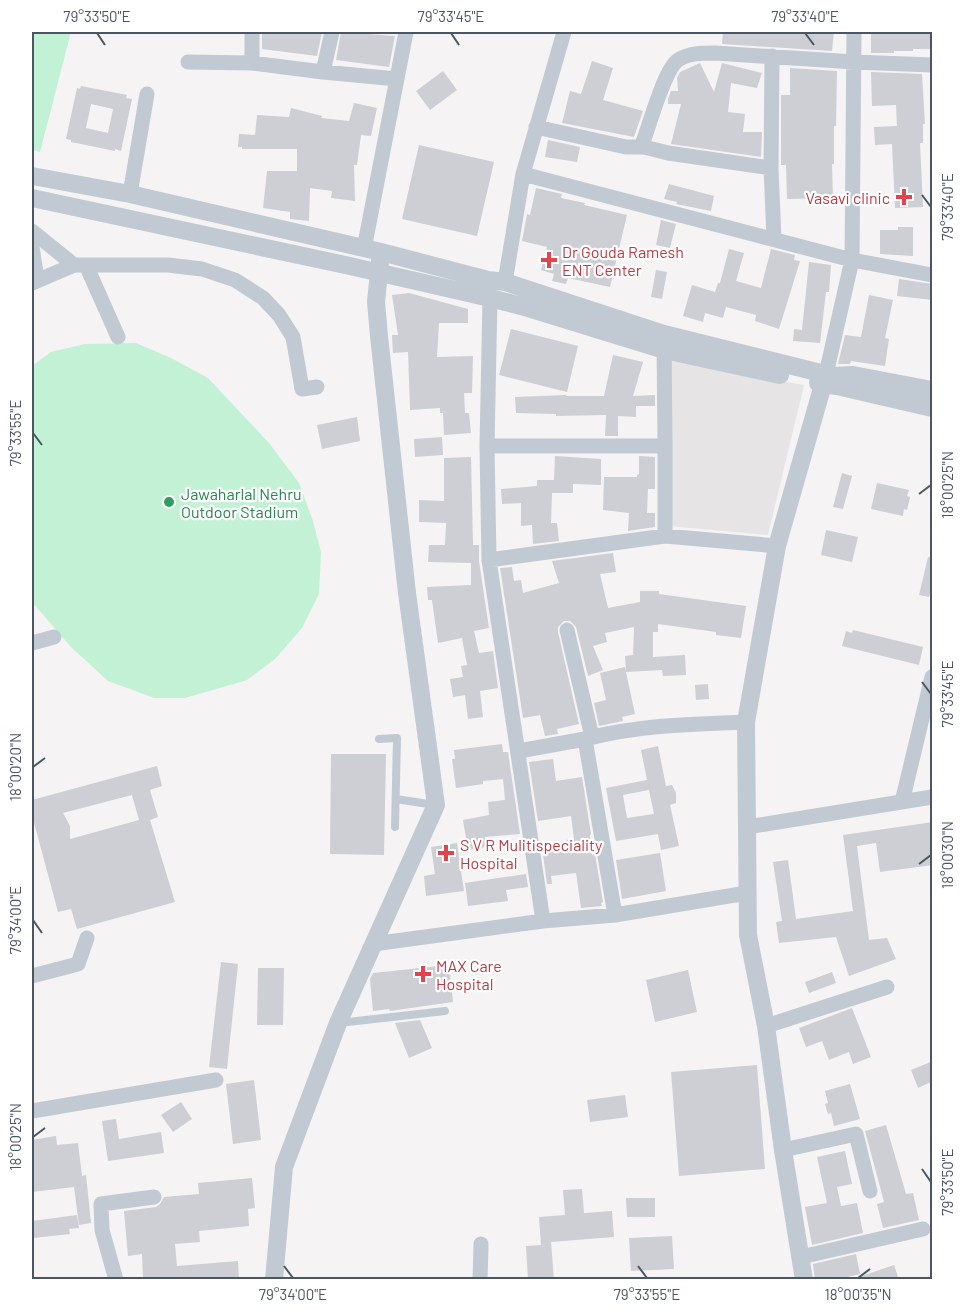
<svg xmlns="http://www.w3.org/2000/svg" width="964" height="1311" viewBox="0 0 964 1311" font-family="Barlow,sans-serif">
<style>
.education{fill:#e6e4e5}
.green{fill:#c3f1d5}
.building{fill:#cdcfd5;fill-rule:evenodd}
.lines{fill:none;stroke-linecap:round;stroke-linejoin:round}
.service{stroke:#c1cad2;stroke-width:8}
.minor{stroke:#c1cad2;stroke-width:15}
.tertiary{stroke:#c1cad2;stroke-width:18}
.ticks{fill:none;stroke:#4a5661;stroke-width:2}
.health-dot{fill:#e0444e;stroke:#fff;stroke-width:2}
.leisure-dot{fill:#2e9e5b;stroke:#fff;stroke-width:2}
.labels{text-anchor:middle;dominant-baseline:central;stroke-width:4.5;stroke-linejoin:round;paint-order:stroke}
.health-label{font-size:16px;fill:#be3a42;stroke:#fff;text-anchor:start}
.leisure-label{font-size:16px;fill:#27864d;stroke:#fff;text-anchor:start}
.neatline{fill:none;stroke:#4a5661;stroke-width:2}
.ticks-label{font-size:15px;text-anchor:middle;fill:#4a5661}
</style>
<rect width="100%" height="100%" fill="#f5f3f3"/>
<!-- education -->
<path class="education" d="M671,361L804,385L768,535L669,526Z"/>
<!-- green -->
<path class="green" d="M32,32H71L40,152L32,150Z
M136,343L171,358L208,378L269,443L299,483L313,521L321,552L319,594L302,628L275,659L247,680L185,698H154L108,681L71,647L32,602V366L51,352L85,344Z"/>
<!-- building -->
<path class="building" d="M262,32H322L317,56L262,49Z
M341,32L395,36L389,67L336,60Z
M723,32H834L832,51L722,44Z
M871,32H932L931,49H913V51H894V53H871Z
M592,61L613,68L603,100L643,111L634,137L562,123L570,91L581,94Z
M700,63L714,92L722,63L762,73L757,88L731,83L728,112L745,114L743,132H762L761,157L671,144L681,104H668V99L671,91H678L677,78L680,72Z
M790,68L837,71L836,126H834V164H832L833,198L787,199L786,165H781V95H790Z
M443,71L457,90L430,110L416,91Z
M871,72L922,74L925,124H923V143H920L923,207L895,208L892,144L875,145L874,127L897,126L896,105L872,106Z
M81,86L127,95L126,98L132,99L121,151L115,149V151L71,142V140L66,139L77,88L80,89ZM91,104L113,109L108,133L86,128Z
M354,103L377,108L371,136L361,135L357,165H354L355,201L331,198L332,191L310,188L309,221L290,219V212L263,208L267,171H297V149H242V147H238L239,134L255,135L257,115L289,117L291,108L322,116L321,118L349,121Z
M548,140L580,147L577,162L545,157Z
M419,145L494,162L477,236L402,219Z
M669,184L714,196L711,211L676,204L677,202L664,199Z
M536,188L562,194L561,198L585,203L584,205L627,215L610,287L568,278L566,284L552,281L554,274L541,270L547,247L522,241L527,214L530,215Z
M661,220L676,224L670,248L656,245Z
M898,227H913V256L880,254V230H898Z
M729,249L744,253L736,281L761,288L771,249L795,255L794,260L800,261L779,329L755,321L756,315L726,307L723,318L705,313L703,322L683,316L692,285L715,292L718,283H720Z
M809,262L831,265L829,292H826L820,343L793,341L794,329L802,330Z
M656,270L667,272L662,299L651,297Z
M899,279L933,284V300L897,296Z
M409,293L468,309V323H439L437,357L473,356L472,393H464L465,413H469L471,433L444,435L443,413H440V408L410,410L408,352L393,353L392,335H398L392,295Z
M869,295L893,300L885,338L889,339L885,366L851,361L850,364H838L845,335L861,337Z
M511,329L578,346L567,392L499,375Z
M613,355L643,362L633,396L655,395V406H636V417L618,416V436H605L606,415L556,416V414L516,413L515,397L566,395V396H604Z
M357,417L360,441L322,449L317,425Z
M442,437L443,455L415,457L414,439Z
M555,456L601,459V485L573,484V493H552L551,523H557L559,541L533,544L532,525L521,526V503L502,504L501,489L537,486V480H554Z
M639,456L655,457V489H648L647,513H655V527L628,531L629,513L603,510L604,477H637V475L639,474Z
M471,457L473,545H479V561L489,628L474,631L479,653L493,651L498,688L480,691L483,717L468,719L465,695L453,697L450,679L463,677L461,666L467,665L462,638L438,643L432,600H428L427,587L471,585V563L428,562L429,545H445L446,523L419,522V500L444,501V458Z
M842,473L852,476L843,509L833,507Z
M877,483L909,490L907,496L910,497L907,510L904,509L903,516L871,509Z
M826,530L858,537L852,562L821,555Z
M613,553L616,572L600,574L608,608L640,602V591H659V594L746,606L741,638L716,635V632L658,624V632H653V657L685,655L686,675L663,676L662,670L626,672L635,714L622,717L623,721L599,726L594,703L606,700L600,673L625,667L626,672L625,656L633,655L634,627L605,633L607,642L593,646L603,670L588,676L576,627L570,621H564L558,627V632L579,724L557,729L558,734L545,736L540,715L523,718L500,568L512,567L514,581L521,580L523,593L559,583L552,561Z
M928,557H933V584L929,597L919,595Z
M853,630L923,647L919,665L842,646L846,631L852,633Z
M708,684L709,699L696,700L695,685Z
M502,744L503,752H508L520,834L485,837L486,847L468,850L463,820L489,815L488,802L505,800L503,779L483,781V784L456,788L452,759H455L454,750Z
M658,746L666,786L672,785L676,793V803L670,805L679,846L661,850L658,834L616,841L606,788L647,780L641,750ZM649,790L654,814L627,818L623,795Z
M331,754H386L384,855L330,854Z
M553,759L556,781L582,777L591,834L590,835L592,855L595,854L603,902L601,903L602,906L581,908L576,873L551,876L552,884H547L542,847L567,843L566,840L574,839L571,816L538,821L529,762Z
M157,766L162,786L150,790L158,817L150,820L175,902L77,929L71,909L58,912L32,815V800ZM132,795L139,820L70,839V826L63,813Z
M933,822V865L880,872L876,843L857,846L869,940L887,938L896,959L849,976L836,937L779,943L776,922L782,921L773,862L788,860L796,919L853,911L843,835Z
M457,843L464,891L426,896L424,876L435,874L431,847Z
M660,853L666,891L622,899L616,860Z
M526,874L528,887L506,890L508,901L468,906L465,883Z
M221,962L238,964L227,1069L209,1067Z
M449,965L453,1002L390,1011L389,1009L373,1011L370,979L373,973Z
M258,968H284L283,1025H257Z
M688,970L697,1012L655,1022L646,980Z
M832,972L836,983L809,993L805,982Z
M852,1008L871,1057L853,1064L849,1052L829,1060L822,1041L806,1047L799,1028Z
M420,1020L432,1048L409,1058L395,1023Z
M933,1061V1081L918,1088L911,1070Z
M757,1065L765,1169L679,1176L671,1072Z
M254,1080L261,1140L233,1144L226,1084Z
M850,1084L860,1119L834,1126L831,1113L828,1114L825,1104L828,1103L825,1091Z
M625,1095L628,1117L590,1122L587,1100Z
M181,1102L192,1119L173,1132L161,1115Z
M116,1119L119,1139L161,1132L164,1153L108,1161L102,1121Z
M886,1125L906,1194L913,1193L919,1220L883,1228L877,1204L884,1202L865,1131Z
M56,1136L57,1145L78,1143L82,1176L86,1175L91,1223L79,1225L74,1187L32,1192V1140Z
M845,1151L852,1184L837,1187L841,1206L857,1203L863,1233L812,1245L805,1207L827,1203L817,1157Z
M252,1178L255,1208L248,1209L249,1226L199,1231L200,1242L175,1244L177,1266L238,1261L239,1280H143L142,1254L128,1256L124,1211L156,1207L160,1204L164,1197L199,1194L198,1183Z
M582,1189L584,1213L612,1211L614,1237L551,1242L554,1280H528L526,1246L541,1245L539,1217L565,1215L563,1190Z
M626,1198H655V1217H627Z
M77,1215L79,1228L69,1229L70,1234L33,1238L32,1221Z
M672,1236L674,1269L631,1271L629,1238Z
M856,1254L860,1274L835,1280H815L813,1264Z
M894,1265L899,1280H857L856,1278Z"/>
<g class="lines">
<!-- service -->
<path class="service" d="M379,739L397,738L395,827
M396,799L435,805
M339,1023L445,1011"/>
<!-- minor -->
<path class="minor" d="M772,56L771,168L774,239
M188,62L252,63L323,72L397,79
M252,63V32
M323,72L332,32
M536,127L626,147H644
M771,168L668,153L644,147L643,142C650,124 664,70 678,60C689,53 702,53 715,53L854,62L932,65
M523,174L852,260L932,275
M130,194L147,94
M32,236V231L74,265
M32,247L37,279
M364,249L406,32
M86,265L118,337
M505,282L523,174L564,32
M32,283L74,265H168L202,269L235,280L263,298L279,315L293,337L302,389L317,387
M490,298L487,446L489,560L665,536L777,546
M826,374L852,260L854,32
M487,446H665L664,339
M665,536V446
M567,630L592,737
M32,643L54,637
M519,751L585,739
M902,802L932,677
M747,827L932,797
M615,915L585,739C638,725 691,724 746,722
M543,921L615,915L747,893
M373,944L543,921L489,560
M32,976L78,964L87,938
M766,1026L887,987
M32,1111L216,1080
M783,1150L856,1134L870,1191
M801,1257L923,1229
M116,1280L102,1230L101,1204L154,1197
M480,1280L481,1244"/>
<!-- tertiary -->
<path class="tertiary" d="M32,176L130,194L381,252L488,280L505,282L664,334L833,376L853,375L932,390
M32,198L350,266L490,298L521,306L664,350L780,375
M818,383L837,386L932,408
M274,1280L284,1167L338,1023L436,805L407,593L379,336L376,302L381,252
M804,1280L783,1150L766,1026L748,935L746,722L777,546L826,374"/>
</g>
<!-- ticks -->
<path class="ticks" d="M97,33L105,45M451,33L459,45M805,33L814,45M922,195L931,207M33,433L42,445M919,494L931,485M922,682L931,694M33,767L45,758M919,864L931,855M33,920L42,933M33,1137L45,1128M922,1169L931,1182M284,1266L293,1278M638,1266L647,1278M858,1278L870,1269"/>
<!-- markers -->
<g class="health-dot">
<path d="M901 188h6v6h6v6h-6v6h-6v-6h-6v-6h6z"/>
<path d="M546 251h6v6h6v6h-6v6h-6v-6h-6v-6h6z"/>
<path d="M443 844h6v6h6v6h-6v6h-6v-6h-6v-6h6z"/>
<path d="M420 965h6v6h6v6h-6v6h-6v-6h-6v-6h6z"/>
</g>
<circle class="leisure-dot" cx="169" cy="502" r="6"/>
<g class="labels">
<!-- health labels -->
<g class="health-label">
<text x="890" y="197" text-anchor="end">Vasavi clinic</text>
<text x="562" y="251">Dr Gouda Ramesh<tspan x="562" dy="18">ENT Center</tspan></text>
<text x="460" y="844">S V R Mulitispeciality<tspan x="460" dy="18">Hospital</tspan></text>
<text x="436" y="965">MAX Care<tspan x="436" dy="18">Hospital</tspan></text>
</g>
<!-- leisure labels -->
<g class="leisure-label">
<text x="181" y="493">Jawaharlal Nehru<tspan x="181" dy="18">Outdoor Stadium</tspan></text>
</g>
</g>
<!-- border -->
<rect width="964" height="1311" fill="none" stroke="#ffffff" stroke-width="66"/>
<rect x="33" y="33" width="898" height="1245" class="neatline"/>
<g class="ticks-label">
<text x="97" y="22">79°33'50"E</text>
<text x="451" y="22">79°33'45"E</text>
<text x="805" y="22">79°33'40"E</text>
<text transform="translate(948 207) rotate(-90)" y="5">79°33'40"E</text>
<text transform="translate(16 433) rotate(-90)" y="5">79°33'55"E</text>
<text transform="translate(948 485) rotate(-90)" y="5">18°00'25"N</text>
<text transform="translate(948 694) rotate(-90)" y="5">79°33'45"E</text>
<text transform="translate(16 767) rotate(-90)" y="5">18°00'20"N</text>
<text transform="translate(948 855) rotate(-90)" y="5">18°00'30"N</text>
<text transform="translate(16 920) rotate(-90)" y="5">79°34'00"E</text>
<text transform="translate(16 1137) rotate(-90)" y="5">18°00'25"N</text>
<text transform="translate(948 1182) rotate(-90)" y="5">79°33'50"E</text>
<text x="293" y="1300">79°34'00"E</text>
<text x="647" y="1300">79°33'55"E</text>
<text x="858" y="1300">18°00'35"N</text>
</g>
</svg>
